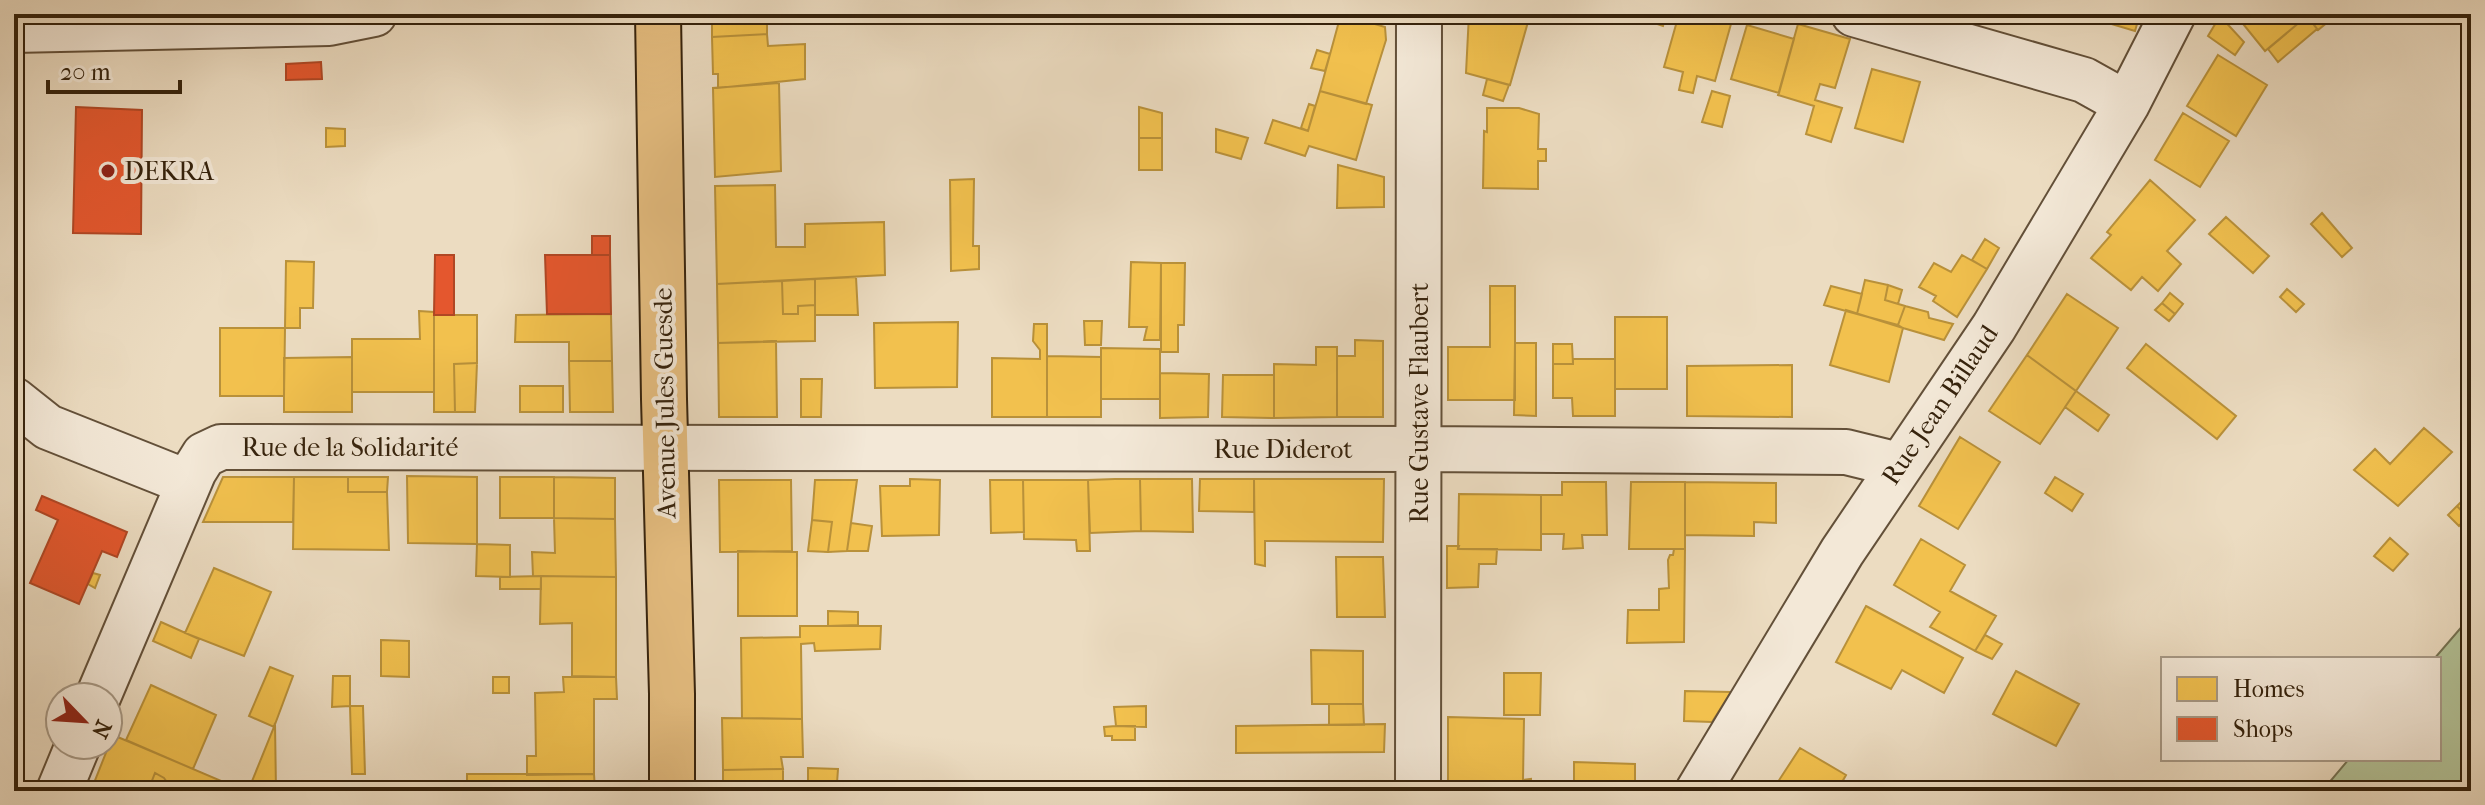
<svg xmlns="http://www.w3.org/2000/svg" width="2485" height="805" viewBox="0 0 2485 805" font-family="'IM FELL French Canon',serif">
<style>
.green{fill:#b3c297;stroke:#747252;stroke-width:2}
.homes{fill:#f2c14e;stroke:#b9913a;stroke-width:2}
.shops{fill:#e4572e;stroke:#b04724;stroke-width:2}
.lines{fill:none;stroke-linecap:round;stroke-linejoin:round}
.minor-casing{stroke:#635039;stroke-width:48}
.major-casing{stroke:#35220c;stroke-width:48}
.minor{stroke:#f3e8d7;stroke-width:44}
.major{stroke:#e6be80;stroke-width:44}
.poi-dot{fill:#8f2418;stroke:#f3e8d7;stroke-width:3}
.labels{text-anchor:middle;dominant-baseline:central;stroke-width:8;stroke-linejoin:round;paint-order:stroke}
.poi-label{font-size:26px;fill:#35220c;stroke:#f3e8d7;text-anchor:start}
.street-label{font-size:26px;fill:#35220c;stroke:#f3e8d7}
</style>
<rect width="100%" height="100%" fill="#ecdcc1"/>
<filter id="stains"><feTurbulence type="fractalNoise" baseFrequency=".0025" numOctaves="4"/><feColorMatrix values="0 0 0 0 .2 0 0 0 0 .09 0 0 0 0 .02 0 0 0 .5 -.17"/></filter>
<radialGradient id="worn" r=".72"><stop offset=".6" stop-color="#630" stop-opacity="0"/><stop offset="1" stop-color="#630" stop-opacity=".3"/></radialGradient>
<!-- green -->
<path class="green" d="M2471,616V791H2322L2349,759H2439V659H2434Z"/>
<!-- homes -->
<path class="homes" d="M712,14H767V34L712,37Z
M777,14H796L794,22L776,19Z
M1341,14L1385,27L1386,40L1366,104L1320,91Z
M1469,14H1498L1528,22L1510,85L1466,73Z
M1644,14H1666L1663,26L1642,19Z
M1679,14H1693L1731,24L1715,81L1697,76L1693,93L1679,90L1683,72L1664,67Z
M2078,14H2140L2135,31Z
M2235,14H2306L2307,16L2265,51Z
M2306,14H2332L2334,17L2318,30Z
M2220,16L2244,42L2235,55L2208,36Z
M2307,16L2317,29L2278,62L2268,49Z
M1798,24L1850,39L1835,88L1820,84L1815,100L1842,108L1831,142L1806,134L1814,106L1778,95Z
M1747,25L1794,39L1779,93L1731,79Z
M767,34L768,46L805,44V79L718,88V74H713L712,37Z
M1317,50L1330,54L1325,71L1311,68Z
M2218,55L2267,85L2236,136L2187,106Z
M1872,69L1920,82L1903,142L1855,128Z
M1487,79L1509,85L1503,101L1483,95Z
M779,83L781,171L715,177L713,88Z
M1320,91L1372,105L1356,160L1309,146L1305,156L1265,143L1273,120L1308,131Z
M1712,91L1730,96L1722,127L1702,122Z
M1309,104L1315,106L1308,131L1301,128Z
M1139,107L1162,113V138H1139Z
M1487,108H1519L1539,114L1538,149H1546V161H1538V189L1483,188L1484,131L1487,132Z
M2183,113L2229,141L2200,187L2155,160Z
M326,128L345,129V146L326,147Z
M1216,129L1248,138L1241,159L1216,152Z
M1139,138H1162V170H1139Z
M1338,165L1384,177V207L1337,208Z
M974,179L973,246H979V269L951,271L950,180Z
M2150,180L2195,220L2167,251L2181,264L2158,291L2142,277L2131,290L2091,258L2111,235L2107,232Z
M775,185L776,247H805V224L884,222L885,275L717,284L715,186Z
M2322,213L2352,248L2342,257L2311,224Z
M2226,217L2269,256L2253,273L2209,234Z
M1985,239L1999,248L1987,269L1972,260Z
M1962,255L1987,269L1957,317L1933,301L1936,296L1919,287L1934,263L1951,272Z
M286,261L314,262L313,308H300V328H285Z
M1131,262L1161,263L1160,340H1144L1147,327H1129Z
M1161,263H1185L1184,325H1178V352H1161Z
M856,277L858,315H815V279Z
M815,279V305L798,306V314H783L782,281Z
M1865,280L1888,285L1885,300L1905,306L1898,325L1857,314Z
M782,281L783,314H798V306L815,305V341L718,343L717,284Z
M1888,285L1902,290L1898,304L1885,300Z
M1490,286H1515V400H1448V347H1490Z
M1831,286L1862,294L1857,314L1824,305Z
M2287,289L2304,304L2296,312L2280,297Z
M2170,293L2183,304L2175,314L2162,303Z
M2067,294L2118,328L2076,391L2027,355Z
M2162,303L2175,314L2169,321L2155,310Z
M1905,306L1928,312L1929,318L1953,324L1944,340L1903,328L1898,325Z
M1846,310L1903,328L1889,382L1830,365Z
M419,311L434,312V392H352V339H420Z
M611,314L612,361H569V342H515L516,315Z
M434,315H477V363L454,364L455,412H434Z
M1615,317H1667V389H1615Z
M1084,321H1102L1101,345H1085Z
M958,322L957,387L875,388L874,323Z
M1034,324H1047V417H992V358L1040,359V350L1033,341Z
M220,328H285L284,396H220Z
M1355,340L1383,341V417H1337V356H1355Z
M776,341L777,417H719L718,343Z
M1515,343H1536V416L1514,415Z
M1553,344H1572L1573,364H1553Z
M2146,344L2236,416L2217,439L2127,368Z
M1316,347H1337V417L1274,418V364L1316,365Z
M1101,348L1160,349V399H1101Z
M2027,355L2076,391L2040,444L1989,411Z
M1047,356L1101,357V417H1047Z
M352,357V412H284V358Z
M1573,359H1615V416H1573L1572,398H1553V364H1573Z
M569,361H612L613,412H570Z
M477,363L475,412H455L454,364Z
M1792,365V417L1687,416V366Z
M1160,373L1209,374L1208,417L1160,418Z
M1223,375H1274V418L1222,417Z
M801,379H822L821,417H801Z
M520,386H563V412H520Z
M2076,391L2109,415L2098,431L2065,407Z
M2424,428L2452,452L2398,506L2354,470L2375,449L2390,464Z
M1960,437L2000,462L1958,529L1919,506Z
M407,476L477,477V544L408,543Z
M223,477H294L293,522H203Z
M294,477H348V492H387L389,550L293,549Z
M348,477H388L387,492H348Z
M500,477H554V518H500Z
M554,477L615,478V519L554,518Z
M2055,477L2083,494L2072,511L2045,493Z
M910,479L940,480L939,535L882,536L880,486H910Z
M1115,479H1140L1141,531L1090,533L1088,480Z
M1140,479H1192L1193,532L1141,531Z
M1200,479H1254V512L1199,511Z
M1254,479H1384L1383,542L1265,541V566L1255,564Z
M719,480H791L792,551L720,552Z
M815,480H857L847,551L828,552L832,522L812,520Z
M990,480H1023L1024,532L991,533Z
M1023,480H1088L1090,551H1077L1076,540L1024,539Z
M1562,482H1606L1607,535H1582L1583,548L1563,549L1564,534H1541V495H1562Z
M1631,482H1685V549H1629Z
M1685,482L1776,483V523L1754,522V536L1685,535Z
M2471,492V521L2457,506Z
M1459,494L1541,495V550L1458,549Z
M2457,506L2467,517L2459,526L2448,515Z
M554,518L615,519L616,577L533,576L532,552L555,553Z
M812,520L832,522L828,552L808,551Z
M851,523L872,526L868,551H847Z
M2390,538L2408,554L2393,571L2374,556Z
M1921,539L1965,565L1950,591L1996,616L1975,651L1930,627L1940,612L1894,585Z
M477,544L510,545V577L476,576Z
M1447,546H1459L1458,549H1497L1496,564H1479L1478,587L1447,588Z
M1674,549H1685L1684,642L1627,643L1628,610H1659V589L1669,588L1668,560L1670,555H1673Z
M738,551L797,552V616H738Z
M1336,557H1383L1385,617H1337Z
M214,568L271,592L244,656L185,633Z
M93,573L100,575L95,588L88,584Z
M541,576L616,577V677L572,676V623L540,624Z
M541,576V589H500V577Z
M1866,606L1963,658L1944,693L1902,670L1891,689L1836,662Z
M828,611L858,612V625L828,626Z
M161,622L199,639L191,658L153,641Z
M800,626H881L880,649L815,651L814,643L801,644L802,719L742,718L741,638L800,637Z
M1985,635L2002,644L1992,659L1975,651Z
M381,640L409,641V677L381,676Z
M1311,650L1363,651V704H1312Z
M270,667L293,676L274,727L249,716Z
M2016,671L2079,704L2056,746L1993,714Z
M1504,673H1541L1540,715H1504Z
M333,676H350V706L332,707Z
M493,677H509V693H493Z
M563,677H616L617,699H594V774L527,775V756H536L535,693L564,692Z
M151,685L216,715L193,769L126,740Z
M1685,691L1731,692L1712,722L1684,721Z
M1329,704H1363L1364,725H1329Z
M350,706H363L365,774H352Z
M1146,706V727L1116,726L1114,707Z
M1448,717L1524,719L1523,780L1531,779V791H1448Z
M722,718L802,719L803,757H781L783,769L723,770Z
M275,723L276,791H248L274,727Z
M1385,724L1384,752L1236,753V726Z
M1116,726H1135V740H1112V736H1105L1104,727Z
M113,735L226,783L223,791H179L171,788L164,778L155,773L148,791H99L92,788Z
M1800,748L1846,775L1837,791H1772Z
M1574,762L1635,764V791H1574Z
M808,768L838,769L837,783L808,784Z
M783,769V791H723V770Z
M155,773L164,778L171,788L170,791H148Z
M467,774H594L595,791H542V787H526V791H467Z"/>
<!-- shops -->
<path class="shops" d="M321,62L322,79L286,80V64Z
M76,107L142,110L141,234L73,233Z
M592,236H610V255H592Z
M435,255H454V315H434Z
M545,255H610L611,314H547Z
M42,496L127,532L117,557L102,551L79,604L30,583L58,520L36,510Z"/>
<g class="lines">
<defs>
<path id="minor" d="M1854,14L2084,80L2127,104
M14,30L329,23L374,14
M14,400L48,427L189,483
M98,697L194,471L204,455L221,447L1419,449L1846,452L1899,465
M59,791L78,745
M1418,791L1419,14
M1698,791L1842,552L1994,327L2127,104L2173,14"/>
<path id="major" d="M658,14L664,399L672,694V791"/>
</defs>
<!-- minor casing -->
<use href="#minor" class="minor-casing"/>
<!-- major casing -->
<use href="#major" class="major-casing"/>
<!-- minor -->
<use href="#minor" class="minor"/>
<!-- major -->
<use href="#major" class="major"/>
</g>
<!-- markers -->
<circle class="poi-dot" cx="108" cy="171" r="8"/>
<g class="labels">
<!-- poi labels -->
<g class="poi-label">
<text x="124" y="171">DEKRA</text>
</g>
<!-- street labels -->
<g class="street-label">
<text transform="translate(665 403) rotate(-91)">Avenue Jules Guesde</text>
<text transform="translate(1419 403) rotate(-90)">Rue Gustave Flaubert</text>
<text transform="translate(1940 405) rotate(-56)">Rue Jean Billaud</text>
<text x="350" y="447">Rue de la Solidarité</text>
<text x="1283" y="449">Rue Diderot</text>
</g>
</g>
<!-- margin -->
<rect width="2485" height="805" fill="none" stroke="#ecdcc1" stroke-width="48"/>
<rect x="16" y="16" width="2453" height="773" fill="none" stroke="#35220c" stroke-width="4"/>
<rect x="24" y="24" width="2437" height="757" fill="none" stroke="#35220c" stroke-width="2"/>
<!-- legend -->
<rect x="2161" y="657" width="280" height="104" fill="#f3e8d7" stroke="#a79986" stroke-width="2"/>
<rect x="2177" y="677" width="40" height="24" fill="#f2c14e" stroke="#a79986" stroke-width="2"/>
<text x="2233" y="697" font-size="24" fill="#35220c">Homes</text>
<rect x="2177" y="717" width="40" height="24" fill="#e4572e" stroke="#a79986" stroke-width="2"/>
<text x="2233" y="737" font-size="24" fill="#35220c">Shops</text>
<!-- north arrow -->
<g transform="translate(84 721) rotate(115)"><circle r="38" fill="#f3e8d7" stroke="#a79986" stroke-width="2"/>
<path d="M0-6L14 30L0 20L-14 30Z" fill="#8f2418"/>
<text y="-12" font-size="22" font-weight="bold" text-anchor="middle" fill="#35220c">N</text>
</g>
<!-- scale -->
<path d="M48 80v12h132v-12" fill="none" stroke="#35220c" stroke-width="4"/>
<text x="60" y="80" font-size="24" fill="#35220c" stroke="#f3e8d7" stroke-width="6" paint-order="stroke">20 m</text>
<rect width="100%" height="100%" filter="url(#stains)"/>
<rect width="100%" height="100%" fill="url(#worn)"/>
</svg>
